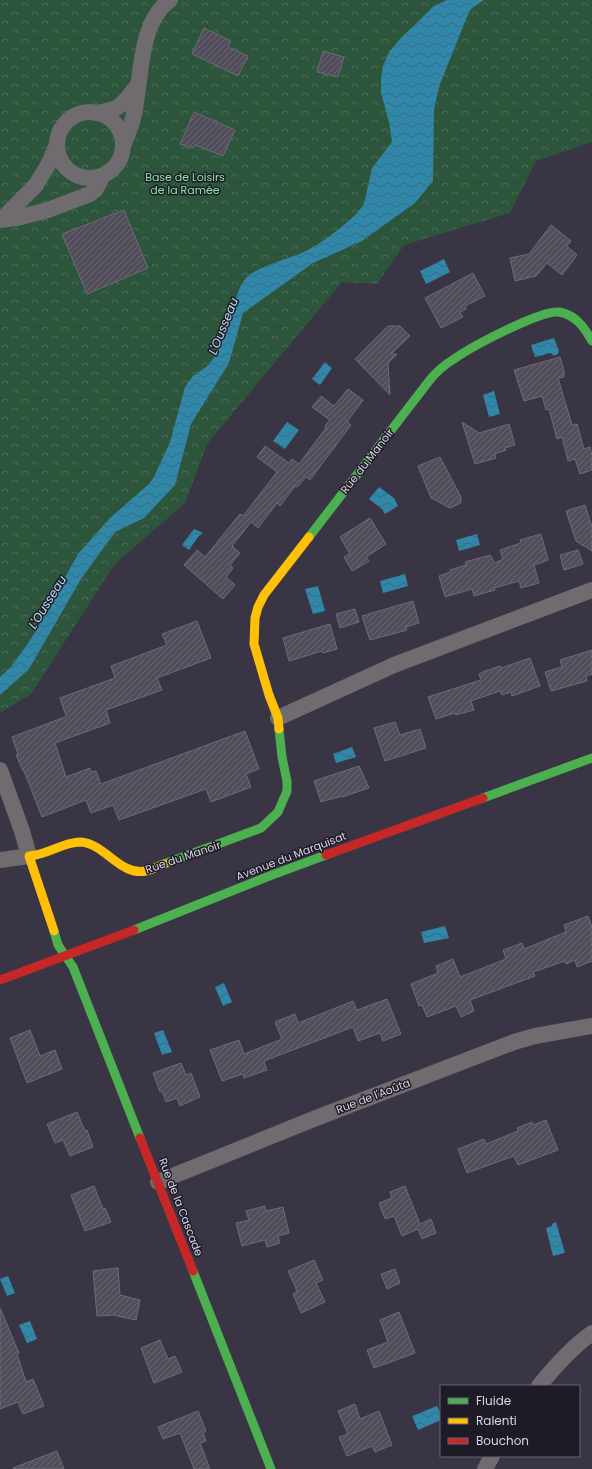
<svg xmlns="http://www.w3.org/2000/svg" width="592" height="1469" viewBox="0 0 592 1469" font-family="Poppins,sans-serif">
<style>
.forest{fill:url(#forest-crowns)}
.water{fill:url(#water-waves)}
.building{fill:url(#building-hatch);stroke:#6e6a77}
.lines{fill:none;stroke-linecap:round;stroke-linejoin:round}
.street{stroke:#706b6e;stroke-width:16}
.fast{stroke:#4caf50;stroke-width:9}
.slow{stroke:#ffc107;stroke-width:9}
.jam{stroke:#c62828;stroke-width:9}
.labels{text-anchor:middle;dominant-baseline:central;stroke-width:3;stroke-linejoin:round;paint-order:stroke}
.park-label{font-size:11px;fill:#86e7a5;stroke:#1e1a26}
.street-label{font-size:11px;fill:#d9d4e6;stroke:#1e1a26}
.water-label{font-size:12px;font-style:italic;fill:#b4e0f3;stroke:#1e1a26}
</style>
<defs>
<pattern id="forest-crowns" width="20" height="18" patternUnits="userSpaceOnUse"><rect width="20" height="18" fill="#2c553c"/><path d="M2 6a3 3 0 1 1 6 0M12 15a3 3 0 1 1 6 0" fill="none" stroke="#4a6d58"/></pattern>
<pattern id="water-waves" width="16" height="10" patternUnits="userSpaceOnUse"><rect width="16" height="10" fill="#3187a8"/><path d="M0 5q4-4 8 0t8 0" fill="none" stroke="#376e85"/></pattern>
<pattern id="building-hatch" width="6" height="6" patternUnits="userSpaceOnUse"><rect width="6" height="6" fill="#514d5a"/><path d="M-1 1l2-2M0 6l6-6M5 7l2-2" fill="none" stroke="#696672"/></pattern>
</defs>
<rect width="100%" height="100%" fill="#3a3545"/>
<!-- forest -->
<path class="forest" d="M0,0H592V142L536,161L510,213L404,245L377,284L342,282L207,444L185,503L114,565L31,694L0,713Z"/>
<!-- water -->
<path class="water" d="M447,0H484L472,8L469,12L440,84L436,100L434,110L433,181L415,203L362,241L313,263L243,313L229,363L191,424L175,485L144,518L115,532L81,579L29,669L0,695V677L11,667L31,639L78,554L110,518L149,484L154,477L170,442L185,387L193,376L206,367L214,358L239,290C241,285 244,280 247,277C259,266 288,259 304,252C321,244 354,220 364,204L372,168L392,142L389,122L381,93V78L383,66L389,52L401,38L434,6Z
M444,259L450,272L426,284L420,271Z
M554,338L559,351L558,354L554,356L551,353L535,357L531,345Z
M325,362L332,368L320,385L312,379Z
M494,391L500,414L489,417L483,395Z
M287,422L299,430L285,449L273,441Z
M379,487L394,498L398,506L385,514L382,509L369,499Z
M194,529L203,533L198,537L189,550L182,545Z
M477,534L480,545L459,551L456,540Z
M405,574L408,586L383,593L380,581Z
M318,586L325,611L313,614L305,589Z
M352,747L356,757L336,763L333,754Z
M445,926L449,938L424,943L421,932Z
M224,983L232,1002L223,1006L215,987Z
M163,1030L172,1052L162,1055L154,1033Z
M556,1222L565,1253L553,1256L546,1228L552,1226V1224Z
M8,1276L15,1293L7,1296L0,1279Z
M30,1321L37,1339L27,1343L19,1325Z
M437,1406L441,1415V1420L418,1430L412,1416Z"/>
<!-- building -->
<path class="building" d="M204,28L231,41L228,47L248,56L238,76L192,54Z
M323,51L344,57L338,77L317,72Z
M194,112L235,130L223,156L195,145L193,148L180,144Z
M124,210L148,268L87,294L62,234Z
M551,225L571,241L567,246L577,255L562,275L547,263L536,276L515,281L510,258L529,254Z
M473,273L485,296L465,306L466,309L460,312L463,317L441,328L425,298Z
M388,326H400L410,336L391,354H397L388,363L390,395L355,359Z
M560,357L564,371V377L558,378L572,425L577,424L584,449L590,447L592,456V470L580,474L575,459L568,461L562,437L557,439L549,409L546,410L542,396L524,401L514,370Z
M348,389L363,400L347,422L351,425L310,480L306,477L297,487L295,486L280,506L277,503L258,528L251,522L232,546L240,553L230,565L233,568L226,577L235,585L223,599L184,565L197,550L205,557L240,514L243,516L277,472L257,457L265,446L289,463L292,459L299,464L326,428L325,426L330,420L312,407L321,396L334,406Z
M462,422L479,433L509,424L515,445L505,448L506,450L495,454L496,458L475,464Z
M440,457L461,497V503L450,508L431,498L418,466Z
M585,505L592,527V551L576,541L566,511Z
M370,518L386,544L366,557L369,561L352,571L344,557L350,554L340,537Z
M541,534L548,560L534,565L539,583L521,588L519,581L494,588L495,590L474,596L472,589L445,597L439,576L450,572V570L466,565L465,562L490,555L495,563L503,559L500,550L521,543L520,540Z
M578,550L583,564L564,570L560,555Z
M413,601L419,623L406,627L407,630L370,640L362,616Z
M355,609L359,622L340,628L336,614Z
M197,621L211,658L157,678L162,690L106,710L110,723L55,743L66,777L90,768L91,772L96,771L101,784L245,731L259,769L246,774L251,787L211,802L206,789L119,820L113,805L91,813L86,800L42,817L24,771H23L16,755L18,754L12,737L65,717L66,716L60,698L115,678L111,666L167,645L162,634Z
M330,624L337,649L323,653L322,651L289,661L283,638Z
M592,650V674L586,676L587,681L551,691L545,672L562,667L560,660Z
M530,658L540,686L512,696L511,692L502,695L500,691L471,701L474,710L456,715L455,713L436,719L428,697L481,680L479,674L485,671L500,666L501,668Z
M395,722L400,735L420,729L426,748L385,761L374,728Z
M359,766L369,788L342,797V796L321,802L314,781Z
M588,916L592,927V961L577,967L575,960L566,964L565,961L533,972L535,976L470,1000L474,1011L461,1017L456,1006L427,1017L422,1005L419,1006L411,984L438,973L436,966L453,959L460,977L506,959L503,950L522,943L524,949L566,932L564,925Z
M387,999L401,1034L383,1041L380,1033L358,1041L353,1027L264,1061L267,1070L244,1078L243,1074L222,1081L210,1050L239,1040L244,1054L282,1039L275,1022L295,1014L298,1023L353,1001L357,1010Z
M30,1030L40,1056L55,1050L62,1069L27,1083L10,1038Z
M181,1063L186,1075L191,1073L200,1097L180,1106L177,1098L166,1102L162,1091L160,1092L153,1073Z
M77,1112L85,1131L87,1130L93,1147L70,1156L63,1140L55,1143L47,1124Z
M546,1120L558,1150L518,1165L514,1156L467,1173L458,1149L484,1139L486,1144L518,1131L517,1128L532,1122L533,1125Z
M94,1186L103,1209L105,1208L111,1222L85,1231L71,1195Z
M405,1186L420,1224L431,1219L436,1233L422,1239L418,1229L402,1236L394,1216L385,1219L379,1203L392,1198L390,1192Z
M265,1206L266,1211L283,1207L289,1233L278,1236L280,1243L267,1247L265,1240L242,1246L236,1223L249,1220L246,1211Z
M314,1260L323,1280L316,1283L325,1302L301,1313L293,1294L297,1291L288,1271Z
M118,1268L120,1295L140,1300L136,1320L113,1315L97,1316L93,1271Z
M395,1269L400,1283L387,1289L381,1274Z
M0,1308L19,1353L17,1354L26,1382L33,1379L44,1406L23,1414L18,1402L0,1409Z
M399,1312L415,1353L374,1368L367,1350L388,1342L380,1320Z
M160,1340L168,1359L175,1356L182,1372L154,1383L141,1348Z
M355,1404L360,1419L379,1411L392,1445L375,1452L372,1446L347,1456L339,1437L348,1434L338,1411Z
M198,1411L206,1431L203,1433L206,1441L200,1443L210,1469H194L180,1433L163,1439L158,1427Z
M57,1451L64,1469H14L13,1468Z"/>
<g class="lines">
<!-- street -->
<path class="street" d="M57 145a33 33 0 1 1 66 0a33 33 0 1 1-66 0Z
M96,113C123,109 121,105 138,85
M123,146C127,136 132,125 134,114C142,79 138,23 170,0
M0,220L17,218L48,210L90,194L96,189L103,175
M1,220L36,185L49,163L57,144
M278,718L394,665L592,590
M0,770L22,831L29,856L0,860
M158,1182L311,1120L514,1042L535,1036L592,1026
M539,1386C555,1366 571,1348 592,1333
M485,1469L492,1456"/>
<!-- fast -->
<path class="fast" d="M309,537L429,381C436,372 444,365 454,359C471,347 540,310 559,312C576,315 584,327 592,341
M483,798L592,758
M164,864L261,828L278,812L287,791V781L282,757L279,729
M134,930L272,875L326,855
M54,931L58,945L73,967L140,1138
M193,1271L271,1469"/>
<!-- slow -->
<path class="slow" d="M279,729L278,718L269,695L254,644L255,618L258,607L264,595L309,537
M54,931L29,856C48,855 63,842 80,842C105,843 119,876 146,871C152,870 158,866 164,864"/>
<!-- jam -->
<path class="jam" d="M326,855L483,798
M0,980L134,930
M140,1138L193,1271"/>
</g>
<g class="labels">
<!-- park labels -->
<g class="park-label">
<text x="185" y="177">Base de Loisirs<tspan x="185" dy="13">de la Ramée</tspan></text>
</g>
<!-- street labels -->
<g class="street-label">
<text transform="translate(367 461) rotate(-52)">Rue du Manoir</text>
<text transform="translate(291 856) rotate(-21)">Avenue du Marquisat</text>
<text transform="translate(183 857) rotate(-19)">Rue du Manoir</text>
<text transform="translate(373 1096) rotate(-21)">Rue de l'Aoûta</text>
<text transform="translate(181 1207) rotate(69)">Rue de la Cascade</text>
</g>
<!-- water labels -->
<g class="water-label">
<text transform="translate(223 326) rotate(-68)">L'Ousseau</text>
<text transform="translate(47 602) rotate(-58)">L'Ousseau</text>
</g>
</g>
<!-- legend -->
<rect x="440" y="1385" width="140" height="72" fill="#1e1a26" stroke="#696473"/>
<rect x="448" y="1398" width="20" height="6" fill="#4caf50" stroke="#696473"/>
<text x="476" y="1405" font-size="12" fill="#d9d4e6">Fluide</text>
<rect x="448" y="1418" width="20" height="6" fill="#ffc107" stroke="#696473"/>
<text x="476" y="1425" font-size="12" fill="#d9d4e6">Ralenti</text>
<rect x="448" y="1438" width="20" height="6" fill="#c62828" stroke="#696473"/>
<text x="476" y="1445" font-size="12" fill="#d9d4e6">Bouchon</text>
</svg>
